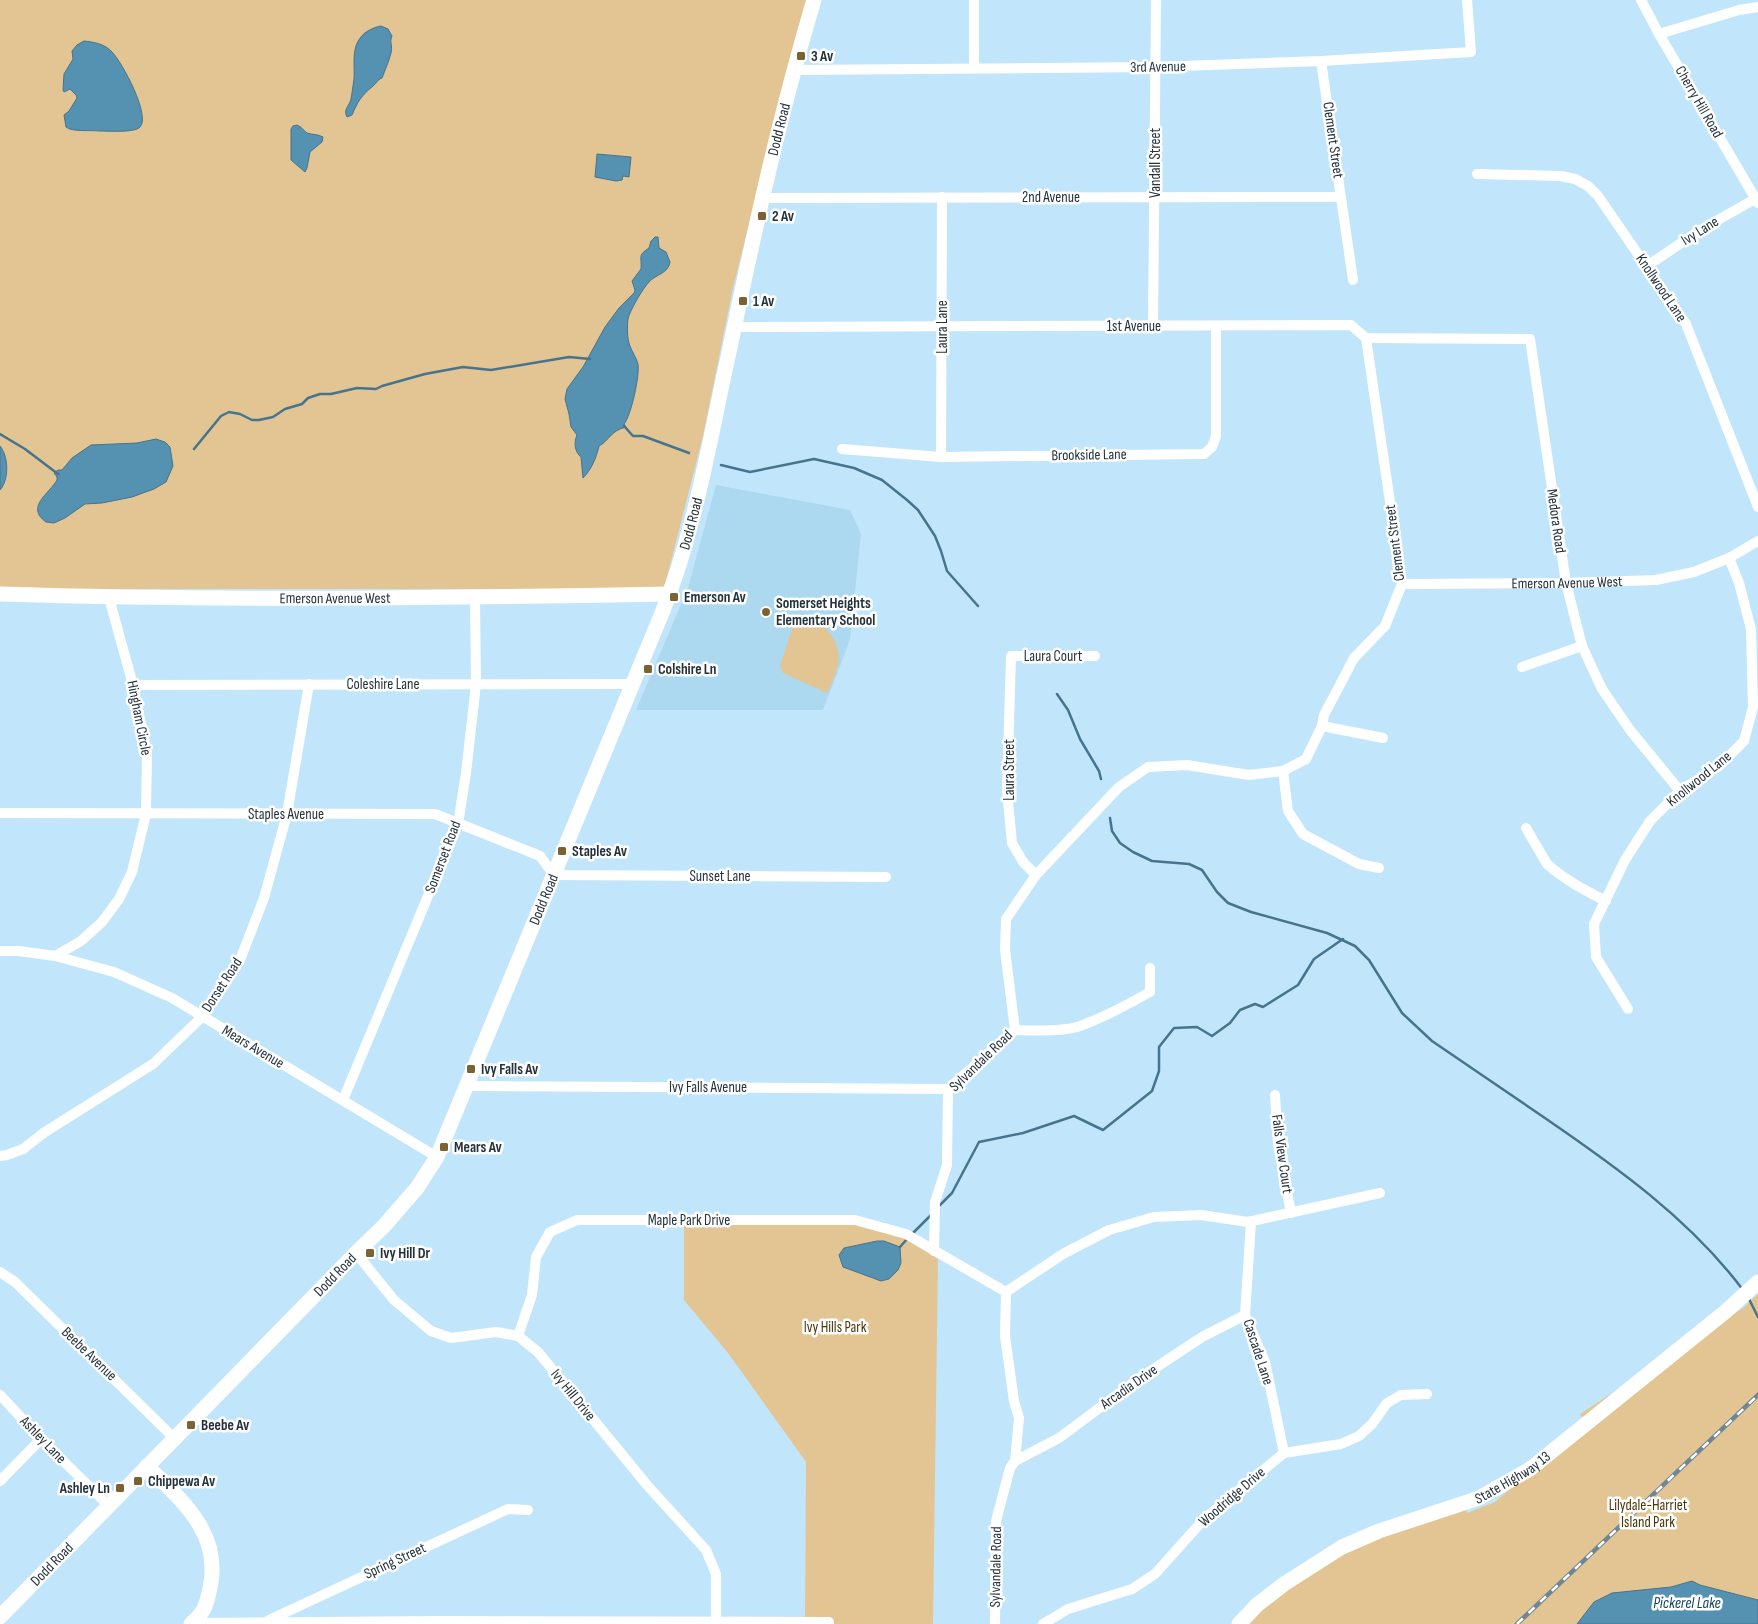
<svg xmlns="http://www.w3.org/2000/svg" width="1758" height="1624" viewBox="0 0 1758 1624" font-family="'Sofia Sans Condensed',sans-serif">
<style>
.built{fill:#acd8f0}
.green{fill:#e2c593}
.water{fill:#5591b1;stroke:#46748e}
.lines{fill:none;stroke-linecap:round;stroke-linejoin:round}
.stream{stroke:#46748e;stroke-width:2.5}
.street{stroke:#fff;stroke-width:10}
.secondary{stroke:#fff;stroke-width:15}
.rail-casing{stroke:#6e8795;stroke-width:4.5}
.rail{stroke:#fff;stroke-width:2.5;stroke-dasharray:8;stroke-linecap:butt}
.poi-dot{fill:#7b6233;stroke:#fff;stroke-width:2}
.labels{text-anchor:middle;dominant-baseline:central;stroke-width:5;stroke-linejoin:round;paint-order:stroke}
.poi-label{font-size:15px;font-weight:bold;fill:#24323b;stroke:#fff;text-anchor:start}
.street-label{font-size:15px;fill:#24323b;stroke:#fff}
.park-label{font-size:15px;fill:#4b3609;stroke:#fff}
.water-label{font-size:16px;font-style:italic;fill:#15465e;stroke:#fff}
</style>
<rect width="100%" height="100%" fill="#c1e6fb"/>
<!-- built -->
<path class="built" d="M716,485L850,510L861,534L850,640L823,710H636L688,588Z"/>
<!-- green -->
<path class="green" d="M0,0H806L797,32L733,288L703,436L664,589H0Z
M797,614C806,618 819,622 825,628C847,650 838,670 827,693L783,673L780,666Z
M684,1225H866L899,1234L938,1259L933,1624H775L805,1616L806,1462L728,1353L684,1300Z
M1758,1294V1624H1242L1292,1578L1463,1500L1467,1513L1495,1502L1586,1422L1580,1414L1743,1308Z"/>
<!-- water -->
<path class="water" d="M381,26L388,29L392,36C389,42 393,46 391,53C389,61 385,70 382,78C377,80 377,83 373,86C361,96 358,101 352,115L347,117C343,109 349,107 351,99C352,93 353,86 354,79C355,66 351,48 361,37C365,31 375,27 381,26Z
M84,41C94,42 105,44 112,52C122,62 151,116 140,127C135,133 108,131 99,131C91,130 71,132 66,127L64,115L69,111L77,98L76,95L70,89L64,92L63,90L64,74L73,59L72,51L77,45Z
M297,125C302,127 303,130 307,133C313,135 318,134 323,137L322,142L310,152L307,168L305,172L291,160V129L293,126Z
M597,154L631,157L629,177L623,176L622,180L616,181L595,177Z
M655,237H658L659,248L666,252L670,262C668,274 656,274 649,282C643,288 629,312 628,319C627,328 627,338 630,346C632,352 636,357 638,364C640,375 631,416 624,424L626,427C610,431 610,440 599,446C596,459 591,470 583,478L581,457C574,451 574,442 577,435L571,427L569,414L565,399L567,389L583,367L605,327L619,308L634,293L635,290L632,281L641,269C642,256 637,256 649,248L651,241Z
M156,439L165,442L170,447L173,466L166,482L154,489L132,497L102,503L85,504L65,518L54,523L46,522C25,507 49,494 57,480V477L54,473L58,470H62L72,458L91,445L137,443Z
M0,446C9,457 9,480 0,490Z
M877,1241H884L900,1247L901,1263L898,1270L889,1279L881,1281L843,1267L839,1255L844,1248Z
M1692,1581L1700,1585L1758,1600V1624H1577L1594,1602L1612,1593L1671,1587Z"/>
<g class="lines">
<!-- stream -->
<path class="stream" d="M624,426L633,436H643L689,453
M0,434L25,449L58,474
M194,449L221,416L229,412L240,414L252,420H259L273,417L285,409L302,404L308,398L320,394H331L357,388L376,389L382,386L425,374L463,367L491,370L569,357L590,359
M721,465L750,472L814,459L854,468L882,480L907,500L918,510L935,536L941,551L947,571L978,606
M1057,694L1068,710L1080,739L1099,771L1101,779
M1110,818L1112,831L1120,843L1133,852L1152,861L1189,864L1202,870L1217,892L1228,903L1251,912L1327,933L1355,946L1369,960L1402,1013L1432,1041C1469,1066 1505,1091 1542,1116C1615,1166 1690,1219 1743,1290
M938,1207L952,1193L979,1142L1023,1133L1074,1116L1103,1130L1152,1091L1159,1071V1047L1174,1028L1197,1027L1212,1036L1230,1023L1240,1010L1255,1004L1263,1007L1298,985L1314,959L1343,939
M912,1234L931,1215
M900,1247L908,1238
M1749,1299L1758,1317"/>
<!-- street -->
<g class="street">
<path d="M974,0V68"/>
<path d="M1641,0L1659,34L1758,203"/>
<path d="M1659,34L1739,10L1758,7"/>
<path d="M1321,61L1353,280"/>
<path d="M793,70L1155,67L1321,61L1471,52L1467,0"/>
<path d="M1477,174L1561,176L1575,179L1588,186L1598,196L1686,324L1758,507"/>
<path d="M762,198L1341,197"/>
<path d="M1647,266L1702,229L1755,199"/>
<path d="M1153,326L1156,0"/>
<path d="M734,327L1351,325L1366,338L1530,339L1566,583L1582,646L1602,689L1630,730L1680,791"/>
<path d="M842,449L941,457L1204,454L1212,447L1216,436V326"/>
<path d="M941,457L942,197"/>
<path id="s1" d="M1402,584L1566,583L1656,580L1694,572L1729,558L1758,541"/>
<path d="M1522,667L1582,646"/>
<path d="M133,685L633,684"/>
<path d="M1322,726L1383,738"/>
<path d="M1283,771L1288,811L1303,834L1359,864L1379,868"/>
<path d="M0,813L435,814L540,856L554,875L886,877"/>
<path d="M1526,828L1547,864C1565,880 1584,890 1606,901"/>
<path d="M1036,875L1023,862L1012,843L1007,791L1011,656H1095"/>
<path d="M0,951H19L55,956L114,972L172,998L437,1157"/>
<path d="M55,956L81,941L102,922L119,899L132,872L146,814L147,753L133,685L109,598"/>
<path d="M1628,1009L1596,957L1594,924L1625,860L1650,821L1680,791L1719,766L1744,741L1753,707L1751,629L1739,583L1729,558"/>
<path d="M1015,1030L1005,950L1006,919L1036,875L1119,787L1148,767L1187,765L1249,775L1283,771L1306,759L1322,726L1324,715L1354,658L1385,626L1402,584L1366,338"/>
<path d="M1015,1030C1035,1031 1062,1032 1080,1026C1105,1017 1127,1005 1150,992V968"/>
<path d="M467,1086L948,1089"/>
<path d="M1275,1095L1278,1144L1291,1213"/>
<path d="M343,1100L458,824L466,773L476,684L475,598"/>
<path d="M0,1156L7,1155L23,1149L45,1132L153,1064L203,1016L240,960L264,898L287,814L309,684"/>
<path d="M1248,1222H1251L1245,1315L1265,1362L1284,1453"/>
<path d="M934,1251L935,1202L947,1165L948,1089L1015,1030"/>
<path d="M356,1253L394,1300L431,1331L451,1338L496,1332L518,1336L538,1352L647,1485L706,1550L716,1574V1621"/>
<path d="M0,1272L15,1282L175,1439"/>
<path d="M1006,1292L1063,1254L1109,1230L1154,1217L1201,1215L1248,1222L1380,1193"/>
<path d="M518,1336L532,1295L536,1257L550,1232L577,1220H855L906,1234L1006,1292"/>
<path d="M0,1395L41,1439L109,1506"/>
<path d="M1015,1461L1059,1438L1137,1380L1202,1337L1245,1315"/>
<path d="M0,1481L41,1439"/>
<path d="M269,1620L508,1509L528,1510"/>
<path d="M193,1623L442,1621L829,1622"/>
<path d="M995,1624L996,1521L1010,1468L1015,1461L1019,1418L1014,1401L1005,1336L1006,1292"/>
<path d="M1043,1624L1068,1609L1132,1589L1155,1574L1205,1518L1284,1453L1341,1444L1359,1436L1372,1424L1387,1403L1401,1395L1427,1394"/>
</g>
<!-- secondary -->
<g class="secondary">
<path id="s2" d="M0,594C223,601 447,598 670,594"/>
<path d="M147,1466C182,1501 222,1533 210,1588C206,1607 205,1611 191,1624"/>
<path id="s3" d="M0,1617L356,1253L384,1226L417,1188L437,1157L662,613C695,531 709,443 728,357C753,237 779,117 814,0"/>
<path id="s4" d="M1239,1624L1257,1605L1284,1584L1342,1547L1379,1531L1479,1498L1530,1469L1725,1312L1758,1282"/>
</g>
<defs>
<path id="rail" d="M1517,1624L1758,1395"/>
</defs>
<!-- rail casing -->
<use href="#rail" class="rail-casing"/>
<!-- rail -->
<use href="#rail" class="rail"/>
</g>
<!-- markers -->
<g class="poi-dot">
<rect x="796" y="51" width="10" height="10" rx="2.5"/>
<rect x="757" y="211" width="10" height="10" rx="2.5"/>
<rect x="738" y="296" width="10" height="10" rx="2.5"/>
<rect x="669" y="592" width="10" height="10" rx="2.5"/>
<circle cx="766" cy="612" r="5"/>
<rect x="643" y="664" width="10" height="10" rx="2.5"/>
<rect x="557" y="846" width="10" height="10" rx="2.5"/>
<rect x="466" y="1064" width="10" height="10" rx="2.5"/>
<rect x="439" y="1142" width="10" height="10" rx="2.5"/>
<rect x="365" y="1248" width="10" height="10" rx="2.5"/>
<rect x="186" y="1420" width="10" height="10" rx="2.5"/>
<rect x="133" y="1476" width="10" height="10" rx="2.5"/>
<rect x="115" y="1483" width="10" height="10" rx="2.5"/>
</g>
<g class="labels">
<!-- poi labels -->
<g class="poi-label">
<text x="811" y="56">3 Av</text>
<text x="772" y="216">2 Av</text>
<text x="753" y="301">1 Av</text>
<text x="684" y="597">Emerson Av</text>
<text x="776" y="603">Somerset Heights<tspan x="776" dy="17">Elementary School</tspan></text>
<text x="658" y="669">Colshire Ln</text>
<text x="572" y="851">Staples Av</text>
<text x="481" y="1069">Ivy Falls Av</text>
<text x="454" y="1147">Mears Av</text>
<text x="380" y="1253">Ivy Hill Dr</text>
<text x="201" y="1425">Beebe Av</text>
<text x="148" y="1481">Chippewa Av</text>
<text x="110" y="1488" text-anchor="end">Ashley Ln</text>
</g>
<!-- street labels -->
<g class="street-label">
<text transform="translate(1158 67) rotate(-1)">3rd Avenue</text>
<text transform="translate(1699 102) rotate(60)">Cherry Hill Road</text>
<text stroke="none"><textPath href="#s3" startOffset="1722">Dodd Road</textPath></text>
<text transform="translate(1333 140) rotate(82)">Clement Street</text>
<text transform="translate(1155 163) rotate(-90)">Vandall Street</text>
<text x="1051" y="197">2nd Avenue</text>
<text transform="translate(1700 231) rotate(-32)">Ivy Lane</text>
<text transform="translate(1661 288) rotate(56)">Knollwood Lane</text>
<text x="1134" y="326">1st Avenue</text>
<text transform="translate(942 327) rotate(-90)">Laura Lane</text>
<text transform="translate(1089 455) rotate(-1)">Brookside Lane</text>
<text transform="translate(1556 521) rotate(82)">Medora Road</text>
<text stroke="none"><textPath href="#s3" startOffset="1318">Dodd Road</textPath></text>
<text transform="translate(1395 543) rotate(-97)">Clement Street</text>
<text stroke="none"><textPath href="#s1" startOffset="165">Emerson Avenue West</textPath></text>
<text stroke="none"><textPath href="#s2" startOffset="335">Emerson Avenue West</textPath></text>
<text x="1053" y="656">Laura Court</text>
<text x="383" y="684">Coleshire Lane</text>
<text transform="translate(139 718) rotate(79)">Hingham Circle</text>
<text transform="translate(1009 770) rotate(-90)">Laura Street</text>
<text transform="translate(1699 779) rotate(-39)">Knollwood Lane</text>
<text x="286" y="814">Staples Avenue</text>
<text transform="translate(443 857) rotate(-69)">Somerset Road</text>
<text x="720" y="876">Sunset Lane</text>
<text stroke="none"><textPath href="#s3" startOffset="914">Dodd Road</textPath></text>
<text transform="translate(222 985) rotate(-57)">Dorset Road</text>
<text transform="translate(253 1047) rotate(31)">Mears Avenue</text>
<text transform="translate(981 1061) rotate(-44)">Sylvandale Road</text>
<text x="708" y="1087">Ivy Falls Avenue</text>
<text transform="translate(1282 1154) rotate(82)">Falls View Court</text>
<text x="689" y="1220">Maple Park Drive</text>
<text stroke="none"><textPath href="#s3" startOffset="479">Dodd Road</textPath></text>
<text transform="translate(1258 1352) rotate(72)">Cascade Lane</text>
<text transform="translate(89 1354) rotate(44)">Beebe Avenue</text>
<text transform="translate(1129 1387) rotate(-35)">Arcadia Drive</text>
<text transform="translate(573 1395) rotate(51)">Ivy Hill Drive</text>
<text transform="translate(43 1440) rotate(46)">Ashley Lane</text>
<text stroke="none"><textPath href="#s4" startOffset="314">State Highway 13</textPath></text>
<text transform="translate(1232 1497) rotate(-41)">Woodridge Drive</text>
<text transform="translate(395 1561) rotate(-25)">Spring Street</text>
<text stroke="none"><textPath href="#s3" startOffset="74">Dodd Road</textPath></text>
<text transform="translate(996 1567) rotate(-89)">Sylvandale Road</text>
</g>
<!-- park labels -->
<g class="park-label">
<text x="835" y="1327">Ivy Hills Park</text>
<text x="1648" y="1505">Lilydale-Harriet<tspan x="1648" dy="17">Island Park</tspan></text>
</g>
<!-- water labels -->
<g class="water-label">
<text x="1687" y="1603">Pickerel Lake</text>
</g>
</g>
</svg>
